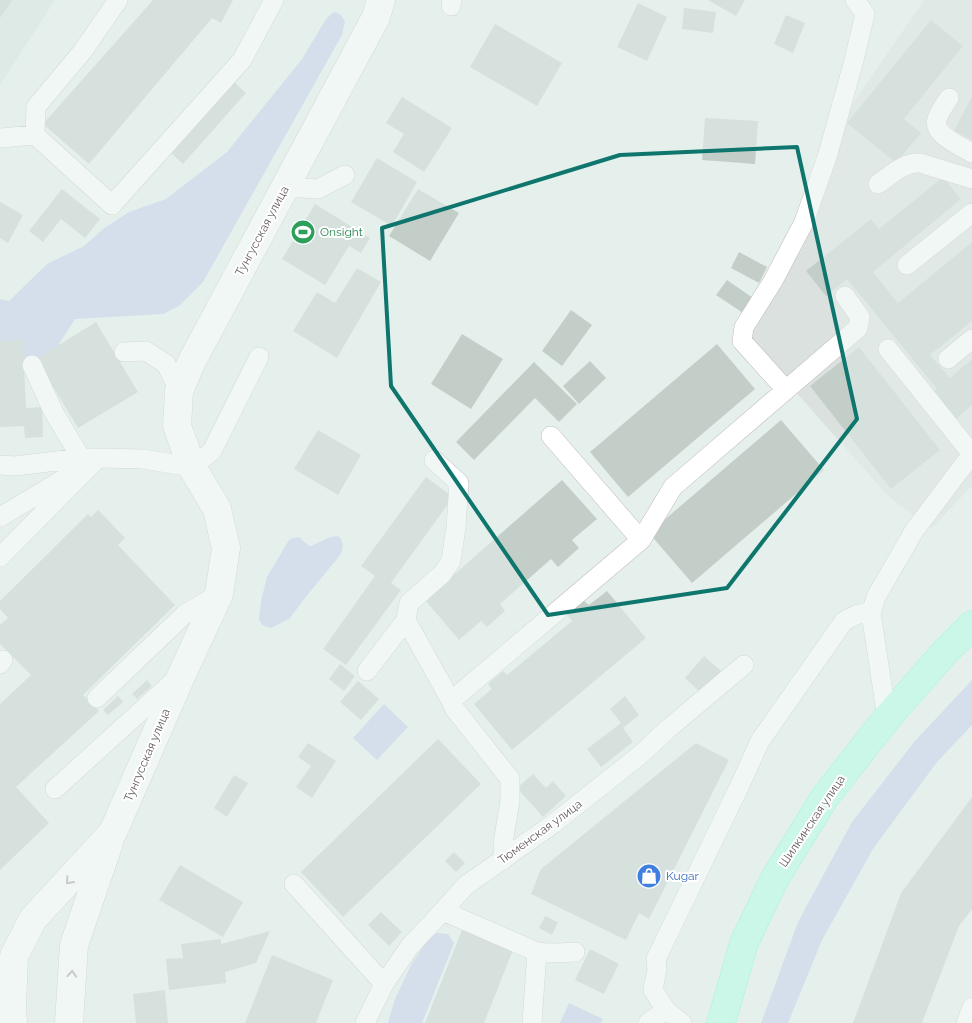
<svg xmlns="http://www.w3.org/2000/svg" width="972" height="1023" viewBox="0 0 972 1023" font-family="Raleway,sans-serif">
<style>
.industrial{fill:#dae1de}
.education{fill:#d6e2de}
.green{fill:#c1c7e9}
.building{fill:#c3cec9}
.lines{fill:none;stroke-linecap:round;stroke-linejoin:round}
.lane-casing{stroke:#c2babe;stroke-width:20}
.secondary-casing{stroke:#c4bbc0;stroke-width:29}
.primary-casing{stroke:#56f8b2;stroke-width:29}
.lane{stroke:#fff;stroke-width:19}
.secondary{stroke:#fff;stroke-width:28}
.primary{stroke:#abffe4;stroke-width:28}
.oneway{stroke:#a39ea1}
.marked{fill:none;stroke:#0f766e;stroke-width:4;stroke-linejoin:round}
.labels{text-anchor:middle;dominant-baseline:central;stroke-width:4;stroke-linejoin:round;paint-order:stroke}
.street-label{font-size:12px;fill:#665d63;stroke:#fff}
.leisure-label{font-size:12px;fill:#27864d;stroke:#fff;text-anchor:start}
.shop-label{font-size:12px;fill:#366cbe;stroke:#fff;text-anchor:start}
</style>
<rect width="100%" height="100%" fill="#e5f0ec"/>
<!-- industrial -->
<path class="industrial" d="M924,0H972V486L931,529L888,496L747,337L844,116Z"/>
<!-- education -->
<path class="education" d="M0,0H55L0,85Z"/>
<!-- green -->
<path class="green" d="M334,12L340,14L345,21L342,35L203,282L179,306L163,314L75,319L50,358L0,365V299L9,301L47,264L84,246L103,229L129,212L166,199L227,152L302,59L326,19Z
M336,536L340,537L343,545L341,554L309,593L289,619L271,628L262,625L259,619L261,601L267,577L289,540L294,538L299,537L309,546H311L328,538Z
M972,680V725L937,762L873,849L822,940L788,1023H761L798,922L852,822L914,742Z
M384,704L408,727L377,760L353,738Z
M437,933L448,934L454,943L422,1023H388L395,999L411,965L429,937Z
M569,1003L603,1019L601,1023H560Z"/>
<!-- building -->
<path class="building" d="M0,0H12L0,18Z
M153,0H233L221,23L212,18L89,164L43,124Z
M708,0H745L736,16Z
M638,3L667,17L647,61L617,47Z
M684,8L716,12L713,33L682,29Z
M786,15L805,23L793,53L774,44Z
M931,20L963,46L904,119L921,133L896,163L847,123Z
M495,24L562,63L537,106L470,67Z
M233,81L246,93L183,164L170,152Z
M972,96V140L954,131Z
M402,97L452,128L424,172L393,152L404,134L386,123Z
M705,118L758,121L755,164L702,160Z
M377,158L417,182L392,226L351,202Z
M943,177L961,199L873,272L898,303L972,242V321L930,355L950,378L972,359V405L956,419L934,392L937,389L847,279L826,296L806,271L871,219L879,229Z
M62,189L100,219L85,238L61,219L43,242L29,231Z
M418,189L459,213L430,261L389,236Z
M0,202L23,215L8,243L0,238Z
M315,204L370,238L361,253L349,246L325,285L282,259Z
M739,252L767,267L759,283L731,268Z
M357,268L381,282L337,358L293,331L317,292L335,303Z
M727,280L753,298L743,313L716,295Z
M571,310L592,325L562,366L542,351Z
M96,322L138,392L78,428L36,359Z
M462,334L503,359L471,409L431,384Z
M23,340L26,408L42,407L43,437L25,438L24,426L0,427V341Z
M717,344L755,389L628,497L590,452Z
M859,347L940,450L891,489L810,386Z
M590,361L606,378L579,404L563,386Z
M534,362L577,404L559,422L535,398L474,460L456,442Z
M781,420L824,470L692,583L649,533Z
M318,430L361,455L338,495L294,469Z
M426,477L453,497L391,583L401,590L346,665L323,649L375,576L361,566Z
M562,480L597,519L572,540L579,548L558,567L551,559L500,604L505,611L487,627L481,621L459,640L425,600Z
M98,510L125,538L118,545L175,605L83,695L99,711L16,787L49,823L0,870V704L31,675L0,644V625L8,618L0,609V601L88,514L91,517Z
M607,591L646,638L512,750L474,704L492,689L488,684L496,677L503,671L507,675L572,621L567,615L576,607L584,601L589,605Z
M704,656L721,671L701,693L685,678Z
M340,664L355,676L344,691L329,679Z
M147,680L152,686L137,699L132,694Z
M358,681L379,699L361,720L340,702Z
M118,696L123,702L108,715L103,710Z
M625,696L639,715L623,728L633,742L601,767L587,749L621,723L610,709Z
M438,739L481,784L343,917L301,872Z
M308,743L336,761L312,798L296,787L311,766L298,757Z
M696,743L729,760L649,919L639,913L626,940L531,894L541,869Z
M533,774L546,788L553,781L566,796L543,817L517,788Z
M234,775L248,783L227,817L214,808Z
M972,797V909L959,926L922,1023H853L901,893Z
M454,852L465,863L456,872L445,861Z
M180,865L243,902L223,937L159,900Z
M381,912L402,932L389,946L368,925Z
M545,916L558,922L552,935L539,928Z
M462,930L513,950L484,1023H425Z
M270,931L256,963L225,972L226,983L169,990L166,959L183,958L181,944L221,939V944Z
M590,949L619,964L604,994L575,980Z
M272,955L333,980L316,1023H245Z
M165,990L168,1023H136L133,994Z"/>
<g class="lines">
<defs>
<path id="lane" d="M118,0L82,52L36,107L35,135L112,205L242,60L274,0
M451,6L452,0
M949,98C945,104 939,112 937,119C932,135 961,146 972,153
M0,138L35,135
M878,184C891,175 904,162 920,163L972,179
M285,187L318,189L345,175
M907,265L972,213
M124,352L146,351L166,364L179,391
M948,359L972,339
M32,365L53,411L81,458
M786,390L742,341L744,327L773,281L804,222L827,157L853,64L865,14L855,0
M551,436L641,540
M434,460L459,483L456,527L451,561L442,574L409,603L406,620L451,701
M0,465L15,466L81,458H98L143,459L192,467L212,451L259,357
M0,517L74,473
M0,557L98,458
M0,664L3,660
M367,671L406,620
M97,698L185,614L219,594
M887,718L871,613L876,597L914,531L972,454L888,349
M55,789L175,680
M503,860V843L510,801V779L454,708L451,701L641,540L673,487L858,328L860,317L845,296
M294,884L384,984
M443,911L537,952L532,1023
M537,952C550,954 562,953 575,952
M365,1023L384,984L410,946L443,911L465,886L553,824L640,755L669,728L744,665
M648,1023L666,1010
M682,1023L666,1010L653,990L657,969L656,959L740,785L760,741L844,621L858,614L871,613
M966,1023L972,1007"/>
<path id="secondary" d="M13,1023L12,1006L14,956L33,919L113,832L182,674L219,594L226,548L217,509L192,467L177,426L179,391L192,361L376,17L381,0
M69,1023L74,945L109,843"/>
<path id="primary" d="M721,1023L744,943L774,880L825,797L887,718L945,652L972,625"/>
</defs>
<!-- lane casing -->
<use href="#lane" class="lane-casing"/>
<!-- secondary casing -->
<use href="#secondary" class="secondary-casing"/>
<!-- primary casing -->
<use href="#primary" class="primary-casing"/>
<!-- lane -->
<use href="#lane" class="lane"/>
<!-- secondary -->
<use href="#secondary" class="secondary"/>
<!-- primary -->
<use href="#primary" class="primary"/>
</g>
<!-- one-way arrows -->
<defs><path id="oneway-chevron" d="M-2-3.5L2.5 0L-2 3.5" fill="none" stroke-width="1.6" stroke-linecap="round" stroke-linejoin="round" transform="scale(1.25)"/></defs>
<g class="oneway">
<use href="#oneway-chevron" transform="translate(69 881) rotate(132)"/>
<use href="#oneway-chevron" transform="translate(72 974) rotate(-86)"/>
</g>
<!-- marked area -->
<path d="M0 0H972V1023H0ZM797,147L857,419L727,588L548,615L391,386L382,228L620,155Z" fill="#e5f0ec" fill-opacity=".55" fill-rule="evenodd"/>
<path class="marked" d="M797,147L857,419L727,588L548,615L391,386L382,228L620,155Z"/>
<!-- icons -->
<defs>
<symbol id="stadium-disc" viewBox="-11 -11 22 22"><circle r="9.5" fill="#2e9e5b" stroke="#fff"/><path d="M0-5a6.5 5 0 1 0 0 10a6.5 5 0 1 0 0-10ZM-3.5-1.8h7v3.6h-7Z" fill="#fff"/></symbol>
<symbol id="shop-disc" viewBox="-11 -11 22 22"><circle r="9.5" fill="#3f7fe0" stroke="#fff"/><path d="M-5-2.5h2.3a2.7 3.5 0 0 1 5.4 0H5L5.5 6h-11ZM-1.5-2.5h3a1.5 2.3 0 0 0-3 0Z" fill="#fff"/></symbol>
</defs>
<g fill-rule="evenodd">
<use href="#stadium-disc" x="289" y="218" width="28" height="28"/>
<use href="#shop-disc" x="635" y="862" width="28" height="28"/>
</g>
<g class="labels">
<!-- street labels -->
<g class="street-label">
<text transform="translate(262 231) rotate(-62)">Тунгусская улица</text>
<text transform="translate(147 755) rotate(-67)">Тунгусская улица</text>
<text transform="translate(812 821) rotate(-56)">Шилкинская улица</text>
<text transform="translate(540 832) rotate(-36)">Тюменская улица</text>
</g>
<!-- leisure labels -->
<g class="leisure-label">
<text x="320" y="232">Onsight</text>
</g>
<!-- shop labels -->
<g class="shop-label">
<text x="666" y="876">Kugar</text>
</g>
</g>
</svg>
